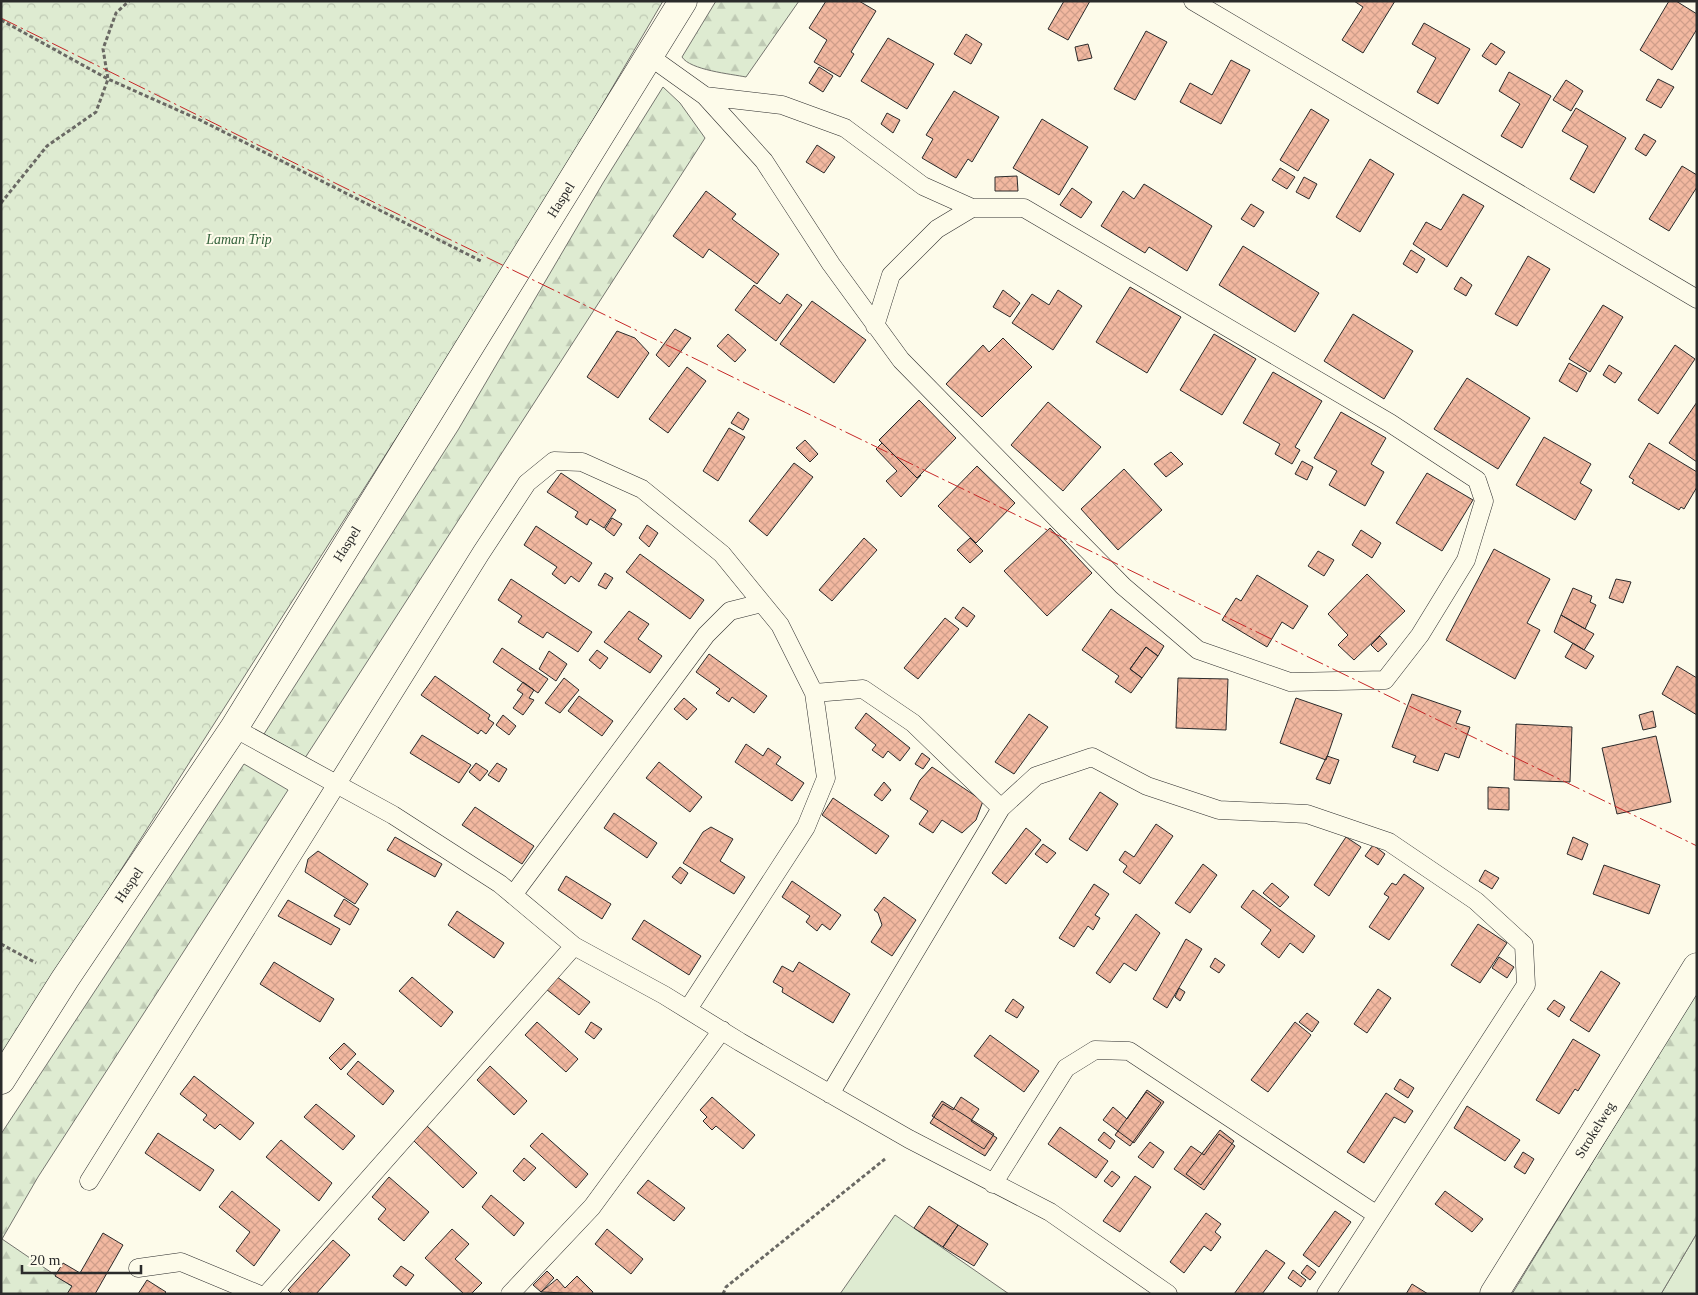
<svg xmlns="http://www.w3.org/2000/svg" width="1698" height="1295" viewBox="0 0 1698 1295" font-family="'Times New Roman',serif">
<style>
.grass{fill:#deebd1;stroke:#74746e}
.forest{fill:url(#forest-firs);stroke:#74746e}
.park{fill:url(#park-crowns);stroke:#74746e}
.building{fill:url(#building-cross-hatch);stroke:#2b2b2b}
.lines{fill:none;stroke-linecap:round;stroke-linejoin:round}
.lane-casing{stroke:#2b2b2b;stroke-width:19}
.street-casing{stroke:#2b2b2b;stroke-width:29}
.path{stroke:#6a6964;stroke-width:3;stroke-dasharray:4 2.5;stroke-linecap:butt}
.lane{stroke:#fdfbea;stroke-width:18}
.street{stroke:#fdfbea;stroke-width:28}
.power{stroke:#c62828;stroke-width:1;stroke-dasharray:18 4 2.5 4;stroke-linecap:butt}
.labels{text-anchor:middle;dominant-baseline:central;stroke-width:4;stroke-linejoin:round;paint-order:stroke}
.street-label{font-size:14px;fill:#2b2b2b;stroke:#fdfbea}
.park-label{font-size:14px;font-style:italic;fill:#34623c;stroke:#fdfbea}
</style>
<defs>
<pattern id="forest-firs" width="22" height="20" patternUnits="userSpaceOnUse" patternTransform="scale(1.25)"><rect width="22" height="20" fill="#deebd1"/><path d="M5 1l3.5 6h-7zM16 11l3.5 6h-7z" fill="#bfcab4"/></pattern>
<pattern id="park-crowns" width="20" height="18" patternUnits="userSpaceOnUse" patternTransform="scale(1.25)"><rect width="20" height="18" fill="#deebd1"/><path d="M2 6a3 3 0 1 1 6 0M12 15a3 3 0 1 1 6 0" fill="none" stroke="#bfcab4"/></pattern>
<pattern id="building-cross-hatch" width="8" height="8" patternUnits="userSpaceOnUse" patternTransform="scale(1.25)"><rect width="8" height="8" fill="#f2b8a0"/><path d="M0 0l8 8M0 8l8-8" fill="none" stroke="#d09e8a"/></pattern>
</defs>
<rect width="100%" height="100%" fill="#fdfbea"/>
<!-- grass -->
<path class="grass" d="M895,1215L1009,1294H840Z
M1697,1233V1294H1661Z"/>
<!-- forest -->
<path class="forest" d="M716,1H799L746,77C731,74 690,70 682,57Z
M663,87L680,103L705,138L305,758L264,734L458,430L603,183Z
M244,764L288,790L38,1177L2,1239L83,1294H1V1134Z
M1697,991V1233L1661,1294H1512Z"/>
<!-- park -->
<path class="park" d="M1,1H663L527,233L1,1058Z"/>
<!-- building -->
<path class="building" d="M826,1H859L876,11L851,52L854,54L840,77L814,62L827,40L809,28Z
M1064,1H1090L1068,40L1048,29Z
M1354,1H1395L1363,53L1342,40L1363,7Z
M1669,1H1676L1697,14V29L1672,70L1640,50Z
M1424,23L1470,49L1438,104L1417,92L1436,58L1412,44Z
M1146,31L1167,42L1135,100L1114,89Z
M966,34L982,44L971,64L954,54Z
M888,38L934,64L907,109L861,81Z
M1491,43L1505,52L1496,65L1482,56Z
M1088,44L1092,58L1078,61L1075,47Z
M1231,60L1250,70L1221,124L1180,102L1190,83L1212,95Z
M819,67L833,76L823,92L809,83Z
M1509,72L1551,96L1522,148L1501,136L1520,104L1499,91Z
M1658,79L1674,87L1661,108L1646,100Z
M1566,80L1583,91L1571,111L1553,100Z
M954,91L999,117L972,162L968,159L956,178L922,158L933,139L926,135Z
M1576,108L1626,138L1594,193L1570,179L1588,146L1562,131Z
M1311,109L1329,120L1298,171L1280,160Z
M887,113L900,120L893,133L881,124Z
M1042,119L1088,147L1059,195L1013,168Z
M1644,134L1656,141L1646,156L1635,149Z
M817,145L835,157L824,173L806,162Z
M1370,159L1394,174L1360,232L1336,217Z
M1682,166L1697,175V187L1669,231L1649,219Z
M1280,168L1295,177L1287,189L1272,180Z
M1017,176L1018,191H995V177Z
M1304,177L1317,184L1309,199L1296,192Z
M1144,184L1212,226L1187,271L1149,247L1145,253L1101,226L1123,191L1134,199Z
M1072,188L1092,202L1081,218L1060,205Z
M706,191L736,214L732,219L779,254L757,284L709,249L703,258L673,236Z
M1463,194L1484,206L1447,267L1413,244L1426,222L1441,230Z
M1251,204L1264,212L1254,227L1241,219Z
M1243,246L1319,293L1295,332L1219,285Z
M1411,250L1425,259L1417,273L1403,264Z
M1528,256L1550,269L1517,326L1495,314Z
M1461,277L1472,285L1466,296L1454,289Z
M754,285L780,304L787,294L802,305L776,341L735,310Z
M1130,287L1181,317L1147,373L1096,342Z
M1003,290L1020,303L1010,317L993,307Z
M1058,290L1082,306L1053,350L1012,323L1032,294L1049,305Z
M812,301L866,340L834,383L780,344Z
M1603,305L1623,317L1590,372L1569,359Z
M1353,314L1413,351L1384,399L1324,361Z
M675,329L691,338L669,367L656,355Z
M617,331L635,338L649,353L618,398L587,377Z
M728,334L746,350L735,362L717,346Z
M1214,334L1256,359L1222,415L1180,390Z
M1003,338L1032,367L982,417L946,384L983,345L989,352Z
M1675,345L1695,359L1658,414L1638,400Z
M1569,363L1587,373L1577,392L1559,381Z
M1609,365L1622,373L1615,383L1603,375Z
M687,367L706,381L668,433L649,419Z
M1273,372L1322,401L1295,447L1300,450L1292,464L1275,454L1280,444L1243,423Z
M1467,378L1530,418L1498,469L1434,429Z
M919,400L956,438L917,478L879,440Z
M1048,402L1101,447L1063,491L1011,445Z
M1697,402V462L1669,443Z
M738,412L749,419L743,430L731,423Z
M1341,412L1386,438L1371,464L1384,472L1365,506L1329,485L1337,471L1314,458Z
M729,428L745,437L718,481L703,471Z
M1544,437L1591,464L1580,483L1592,490L1575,520L1516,485Z
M805,440L818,454L810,462L796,448Z
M882,443L917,478L921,475L901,497L886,481L897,471L876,449Z
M1649,443L1697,472V487L1684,509L1681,507L1679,510L1632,483L1634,480L1629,477Z
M1171,452L1183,464L1166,477L1154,464Z
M1302,461L1313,467L1307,480L1295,474Z
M794,463L813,477L767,536L749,521Z
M977,466L1015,503L976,543L938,506Z
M1124,469L1162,510L1118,550L1081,509Z
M561,473L616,510L604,528L590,519L587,525L575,517L578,512L547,492Z
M1427,473L1473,500L1442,551L1396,523Z
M612,518L622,524L614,536L605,529Z
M647,525L658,533L649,547L639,538Z
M536,526L592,563L579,582L571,576L565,584L552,574L557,567L524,545Z
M1050,528L1092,573L1047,616L1004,571Z
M1361,530L1381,543L1372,558L1352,545Z
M864,538L877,550L832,601L819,590Z
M970,538L983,551L970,563L957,550Z
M1494,549L1550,579L1527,623L1540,630L1515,679L1446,640Z
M1318,551L1334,560L1324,576L1308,566Z
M640,554L704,600L690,619L626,572Z
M605,573L613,578L606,589L598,585Z
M1367,574L1405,611L1354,660L1338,645L1348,635L1328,614Z
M1257,575L1308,606L1293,629L1282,622L1267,647L1222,620L1236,598L1241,601Z
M511,579L592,632L578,652L547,632L543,638L518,622L522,616L498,600Z
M1616,579L1631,582L1623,603L1609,598Z
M1573,588L1592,596L1590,602L1596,605L1585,629L1561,615Z
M963,607L975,616L967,627L955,618Z
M1111,609L1164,646L1158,656L1146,647L1130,669L1142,678L1131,693L1115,682L1119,676L1082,650Z
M629,611L649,624L638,639L662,656L650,673L604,642Z
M1561,615L1594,634L1584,650L1554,632Z
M945,618L959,629L918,679L904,668Z
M1380,636L1387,644L1378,652L1371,645Z
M1573,643L1594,656L1586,669L1565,657Z
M1146,647L1158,656L1142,678L1130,669Z
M502,648L548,679L538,693L493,662Z
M597,650L608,658L600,669L589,660Z
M549,651L567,664L556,681L539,669Z
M709,654L767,696L754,713L732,697L729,702L716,693L720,689L696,672Z
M1677,666L1697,678V715L1662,694Z
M435,676L490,715L488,719L494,723L486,734L481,730L478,734L421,695Z
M564,678L579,690L560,713L545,703Z
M1178,678L1228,679L1226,730L1176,728Z
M523,682L534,690L529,698L534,700L523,715L513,708L523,694L517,690Z
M1412,694L1461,711L1456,723L1470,727L1459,758L1445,753L1438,771L1413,762L1416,756L1392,747Z
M579,696L613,721L602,736L568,711Z
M684,698L697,709L687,720L674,709Z
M1296,698L1342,714L1326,760L1280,743Z
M1653,711L1656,727L1643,730L1639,715Z
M866,713L910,748L900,761L888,751L883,758L872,750L876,745L855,728Z
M1029,714L1048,727L1014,774L995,762Z
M503,715L516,726L509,735L496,725Z
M1516,724L1572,727L1570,782L1514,780Z
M422,735L471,765L459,783L410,753Z
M1656,736L1671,802L1617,814L1602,748Z
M746,744L763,756L768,748L781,757L776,764L804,783L792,801L735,762Z
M922,753L930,759L923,769L915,764Z
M1327,756L1339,760L1330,784L1316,779Z
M659,762L702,797L690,812L646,778Z
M476,763L488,771L480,781L469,772Z
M497,763L507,769L499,782L488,775Z
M932,767L983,801L976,820L962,833L942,820L933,833L919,824L928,811L910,799L920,780Z
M884,782L891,790L882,801L874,795Z
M1488,787L1509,788V810L1488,809Z
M1100,792L1118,804L1087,851L1069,839Z
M833,798L889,836L876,854L822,815Z
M475,807L534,846L522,864L462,825Z
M614,813L657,843L647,858L604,828Z
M1156,824L1173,836L1140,884L1123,872L1127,866L1119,860L1125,851L1134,857Z
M711,827L733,839L720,861L745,877L734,894L683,863L703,832Z
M1026,828L1041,840L1006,884L992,873Z
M395,837L442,864L435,877L387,850Z
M1346,837L1361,847L1329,896L1314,885Z
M1573,837L1588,844L1582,860L1567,854Z
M1043,844L1056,853L1047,863L1035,854Z
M1373,845L1385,854L1378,865L1365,856Z
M318,851L368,884L355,904L305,872L308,859Z
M1203,864L1217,875L1190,913L1175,903Z
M1604,865L1660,885L1649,914L1593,894Z
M680,867L688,873L681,884L672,877Z
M1485,870L1499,878L1492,889L1479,881Z
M1404,874L1424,888L1389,940L1369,927L1389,897L1384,894L1392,883L1396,885Z
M566,876L611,904L602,919L558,890Z
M792,881L841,915L830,930L822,924L817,931L806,922L810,916L782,897Z
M1272,883L1289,897L1280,907L1263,893Z
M1094,884L1109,894L1095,915L1100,918L1093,930L1088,926L1074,947L1059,938Z
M1253,890L1315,936L1303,953L1290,943L1279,958L1261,944L1271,930L1241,907Z
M884,897L916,920L892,956L871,942L882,925L878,913L874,910Z
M344,899L359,909L350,925L334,916Z
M288,900L340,929L331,945L278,916Z
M457,911L504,943L494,958L448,925Z
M1136,914L1160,933L1136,971L1124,963L1110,983L1096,973Z
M644,920L701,956L689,975L632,939Z
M1478,924L1507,943L1480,983L1451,965Z
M1186,939L1202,949L1167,1008L1153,999Z
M1499,957L1514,967L1507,978L1492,968Z
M1215,958L1225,965L1219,973L1210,967Z
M274,962L334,999L320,1022L260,984Z
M799,962L850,994L833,1023L782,992L783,988L773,982L782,966L793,972Z
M1601,971L1620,983L1589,1032L1570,1020Z
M556,976L590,1002L579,1015L546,989Z
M412,977L453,1012L441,1027L399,991Z
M1179,988L1185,992L1180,1001L1175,997Z
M1378,989L1391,998L1367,1033L1354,1024Z
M1013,999L1024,1007L1017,1018L1005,1011Z
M1554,1000L1565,1007L1559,1017L1547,1009Z
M1307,1013L1319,1022L1312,1032L1299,1022Z
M537,1022L578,1059L566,1072L525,1035Z
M591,1022L602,1029L594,1039L585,1032Z
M1295,1022L1311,1035L1268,1092L1251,1080Z
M990,1035L1039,1071L1024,1092L974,1056Z
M1573,1039L1600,1055L1578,1091L1575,1089L1559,1114L1536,1100Z
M344,1043L356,1054L341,1070L329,1058Z
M358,1061L394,1091L383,1105L347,1074Z
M490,1066L527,1101L514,1115L477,1080Z
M194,1076L254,1123L240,1140L220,1124L215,1129L203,1120L207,1115L180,1094Z
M1400,1079L1414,1088L1408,1098L1394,1089Z
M1147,1090L1164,1102L1134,1143L1103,1120L1113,1107L1127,1119Z
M1146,1092L1161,1103L1130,1146L1115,1135Z
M1386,1093L1413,1111L1405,1123L1394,1117L1364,1163L1347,1152Z
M712,1097L755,1135L743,1149L716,1126L712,1130L703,1121L707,1117L700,1110Z
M961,1097L979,1109L971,1121L997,1138L985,1156L930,1123L943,1104L953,1110Z
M942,1101L994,1134L984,1149L932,1116Z
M316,1104L355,1136L343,1150L304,1117Z
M1467,1106L1520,1140L1505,1161L1454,1128Z
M427,1126L477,1173L463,1188L414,1141Z
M1060,1127L1108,1161L1096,1178L1048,1144Z
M1220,1130L1234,1141L1201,1185L1186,1174Z
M1104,1132L1115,1141L1110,1149L1098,1140Z
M158,1133L214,1170L200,1191L145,1153Z
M542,1133L588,1174L576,1188L530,1146Z
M1219,1134L1235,1146L1204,1190L1174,1169L1191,1146L1204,1155Z
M281,1140L332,1183L319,1201L266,1157Z
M1150,1142L1164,1152L1153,1168L1138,1157Z
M1523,1152L1534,1159L1525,1174L1514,1167Z
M524,1158L536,1168L524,1181L513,1171Z
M1112,1171L1120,1177L1112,1187L1104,1181Z
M1135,1176L1151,1187L1120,1232L1103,1221Z
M389,1177L429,1212L404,1241L378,1219L386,1209L372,1197Z
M648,1180L685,1208L674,1221L637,1193Z
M232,1191L280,1230L254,1266L236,1251L250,1232L219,1207Z
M1445,1191L1483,1219L1472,1232L1435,1204Z
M491,1195L524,1223L514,1236L482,1207Z
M929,1206L958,1225L943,1247L914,1228Z
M1335,1211L1351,1222L1319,1267L1303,1255Z
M1206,1213L1221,1224L1215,1232L1221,1237L1211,1251L1204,1246L1184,1273L1170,1262Z
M958,1225L988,1244L974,1266L943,1247Z
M452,1229L469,1244L455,1259L482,1283L471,1294H464L425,1258Z
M607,1229L643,1259L631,1274L595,1244Z
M103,1233L123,1245L95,1294H67L72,1286L55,1276L63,1263L80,1273Z
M333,1240L350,1255L316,1294H292L288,1290Z
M1266,1250L1285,1263L1262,1294H1234Z
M1307,1265L1316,1272L1310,1280L1301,1273Z
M401,1266L414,1275L406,1286L393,1276Z
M1293,1270L1306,1280L1301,1287L1288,1278Z
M547,1271L554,1278L541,1292L533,1285Z
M577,1276L593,1292L592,1294L541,1292L557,1279L565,1288Z
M147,1280L166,1292L164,1294H138Z
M1412,1284L1428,1294H1406Z"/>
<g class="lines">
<defs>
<path id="lane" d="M1193,1L1697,299
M649,56L705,96L764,161L831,264L901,360L1123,586L1198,650L1290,682L1385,680L1420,635L1466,560L1484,501L1477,480L1390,423L1024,208H972L923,186L845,128L782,105L705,96
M875,326L891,275L937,229L972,208
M814,693L863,689L913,723L1001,808L830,1094
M234,728L393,815L500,884L574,946L664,995L740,1042L909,1139L1050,1212L1168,1294
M1001,808L1036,776L1092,757L1147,786L1219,810L1307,814L1389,842L1476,901L1524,945L1526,985L1326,1294
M513,895L706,635L730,611L762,603
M89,1181L481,553L527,483L554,461L582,462L642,489L722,554L780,625L814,693L826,778L806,827L688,1009
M993,1184L1066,1068L1095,1050L1129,1051L1377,1215
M138,1268L181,1262L258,1294
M267,1294L574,946
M510,1294L592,1207L722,1030"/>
<path id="street" d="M1,1080L65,979L234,728L683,1
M1494,1294L1697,967"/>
</defs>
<!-- lane casing -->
<use href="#lane" class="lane-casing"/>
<!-- street casing -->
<use href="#street" class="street-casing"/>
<!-- path -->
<path class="path" d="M1,20L108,79L200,120L483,262
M1,203L47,146L96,112L108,79L103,49L116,13L129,1
M1,944L36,963
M723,1294L726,1287L885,1159"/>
<!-- lane -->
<use href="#lane" class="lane"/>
<!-- street -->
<use href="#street" class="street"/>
<!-- power -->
<path class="power" d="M1,18L418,224L1697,846"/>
</g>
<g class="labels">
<!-- street labels -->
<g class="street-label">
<text transform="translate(561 200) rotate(-58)">Haspel</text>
<text transform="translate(347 544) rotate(-58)">Haspel</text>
<text transform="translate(129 885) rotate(-56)">Haspel</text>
<text transform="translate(1595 1130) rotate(-58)">Strokelweg</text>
</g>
<!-- park labels -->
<g class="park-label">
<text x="239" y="239">Laman Trip</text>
</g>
</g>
<!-- border -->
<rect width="1698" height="1295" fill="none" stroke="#2b2b2b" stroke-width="5"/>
<!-- scale -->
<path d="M22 1265v8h119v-8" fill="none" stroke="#2b2b2b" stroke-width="2.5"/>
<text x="30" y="1265" font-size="15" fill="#2b2b2b" stroke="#fdfbea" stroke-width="4" paint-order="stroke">20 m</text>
</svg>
